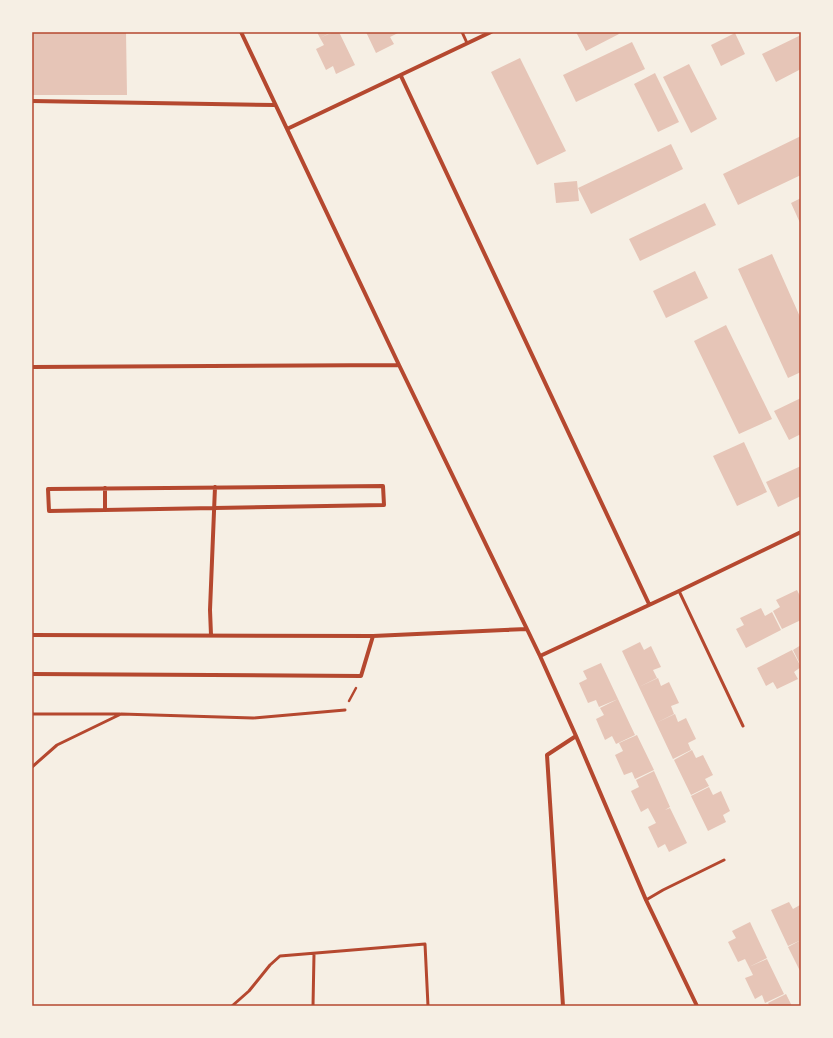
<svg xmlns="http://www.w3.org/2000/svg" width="833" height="1038" viewBox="0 0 833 1038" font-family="'Fira Sans',sans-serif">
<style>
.building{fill:#e6c5b7}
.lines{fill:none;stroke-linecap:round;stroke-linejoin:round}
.path{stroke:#b5482f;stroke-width:2.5}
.service{stroke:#b5482f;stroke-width:3}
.minor{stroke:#b5482f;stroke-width:4}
.neatline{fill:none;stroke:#b5482f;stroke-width:1.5}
</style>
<rect width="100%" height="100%" fill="#f6efe4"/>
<!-- building -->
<path class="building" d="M32,32H126L127,95H32Z
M317,32H332L320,38Z
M333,32H339L355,65L336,74L333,66L326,70L316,49L324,45L320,38Z
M366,32H400L390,37L394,44L376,53Z
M576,32H618L619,34L586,51Z
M735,33L745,54L721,66L711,45Z
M801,35V69L776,82L762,54Z
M632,42L645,69L576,102L563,75Z
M520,58L566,151L537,165L491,72Z
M689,64L717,119L691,133L663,77Z
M655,73L679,122L658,132L634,84Z
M801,136V175L738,205L723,174Z
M671,144L683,169L591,214L578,188Z
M577,181L579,201L556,203L554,183Z
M801,198V225L791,203Z
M705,203L716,225L640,261L629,239Z
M772,254L801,319V372L788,378L738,269Z
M695,271L708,298L666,318L653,291Z
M726,325L772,419L739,434L694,341Z
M801,398V434L789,440L774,411Z
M744,442L767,492L737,506L713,456Z
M801,466V496L778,507L766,482Z
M797,590L801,598V620L782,629L773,611L780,607L776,600Z
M761,608L765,616L772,612L781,630L746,648L736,629L744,625L740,618Z
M640,642L644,650L651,646L661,667L653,670L657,678L639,687L622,651Z
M801,645V666L793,650Z
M792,650L801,667L794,672L798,679L777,689L773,682L766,686L757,668Z
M601,663L618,699L599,707L596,700L588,703L579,683L587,679L583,671Z
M658,678L661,686L669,682L679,703L671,706L674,714L656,723L639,687Z
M618,699L635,735L616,744L612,736L605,740L596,719L604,715L600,708Z
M675,714L678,722L686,718L696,739L688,743L691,750L673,759L656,723Z
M637,735L654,770L635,779L632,772L624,775L615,755L623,751L619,743Z
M692,750L696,758L703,755L713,775L705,779L709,786L691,795L674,760Z
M654,771L670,807L665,810L670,808L687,843L669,852L665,844L658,848L648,827L656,823L648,808L641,812L631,791L639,787L636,780Z
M709,787L713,795L721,791L730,811L723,815L726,822L708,831L691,796Z
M789,902L793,909L800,905L801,907V940L788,946L771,910Z
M750,922L767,958L749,967L745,959L738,962L728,942L736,938L732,931Z
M801,940V973L788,947Z
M767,959L784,994L765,1003L762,995L755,999L745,978L753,975L749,967Z
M786,994L792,1006H770L768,1003Z"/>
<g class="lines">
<!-- path -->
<path class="path" d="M349,701L356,688"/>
<!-- service -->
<path class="service" d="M462,32L467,43
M679,591L743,726
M32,714H120
M32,767L57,745L121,714L253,718L345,710
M646,900L663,890L724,860
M232,1006L249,991L270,965L280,956L425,944L428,1006
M313,1006L314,954"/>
<!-- minor -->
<path class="minor" d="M241,32L399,365L540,656L576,736L646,900L697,1006
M401,76L649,604
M32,101L275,105
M287,129L491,32
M32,367L399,365
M383,486L384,505L49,511L48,489Z
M105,488V510
M32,635L373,636L527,629
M211,635L210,610L215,487
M540,656L679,591L801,532
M32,674L361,676L373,636
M563,1006L547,755L576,736"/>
</g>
<!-- border -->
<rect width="833" height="1038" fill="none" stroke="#f6efe4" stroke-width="66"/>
<rect x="33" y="33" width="767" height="972" class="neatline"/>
</svg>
